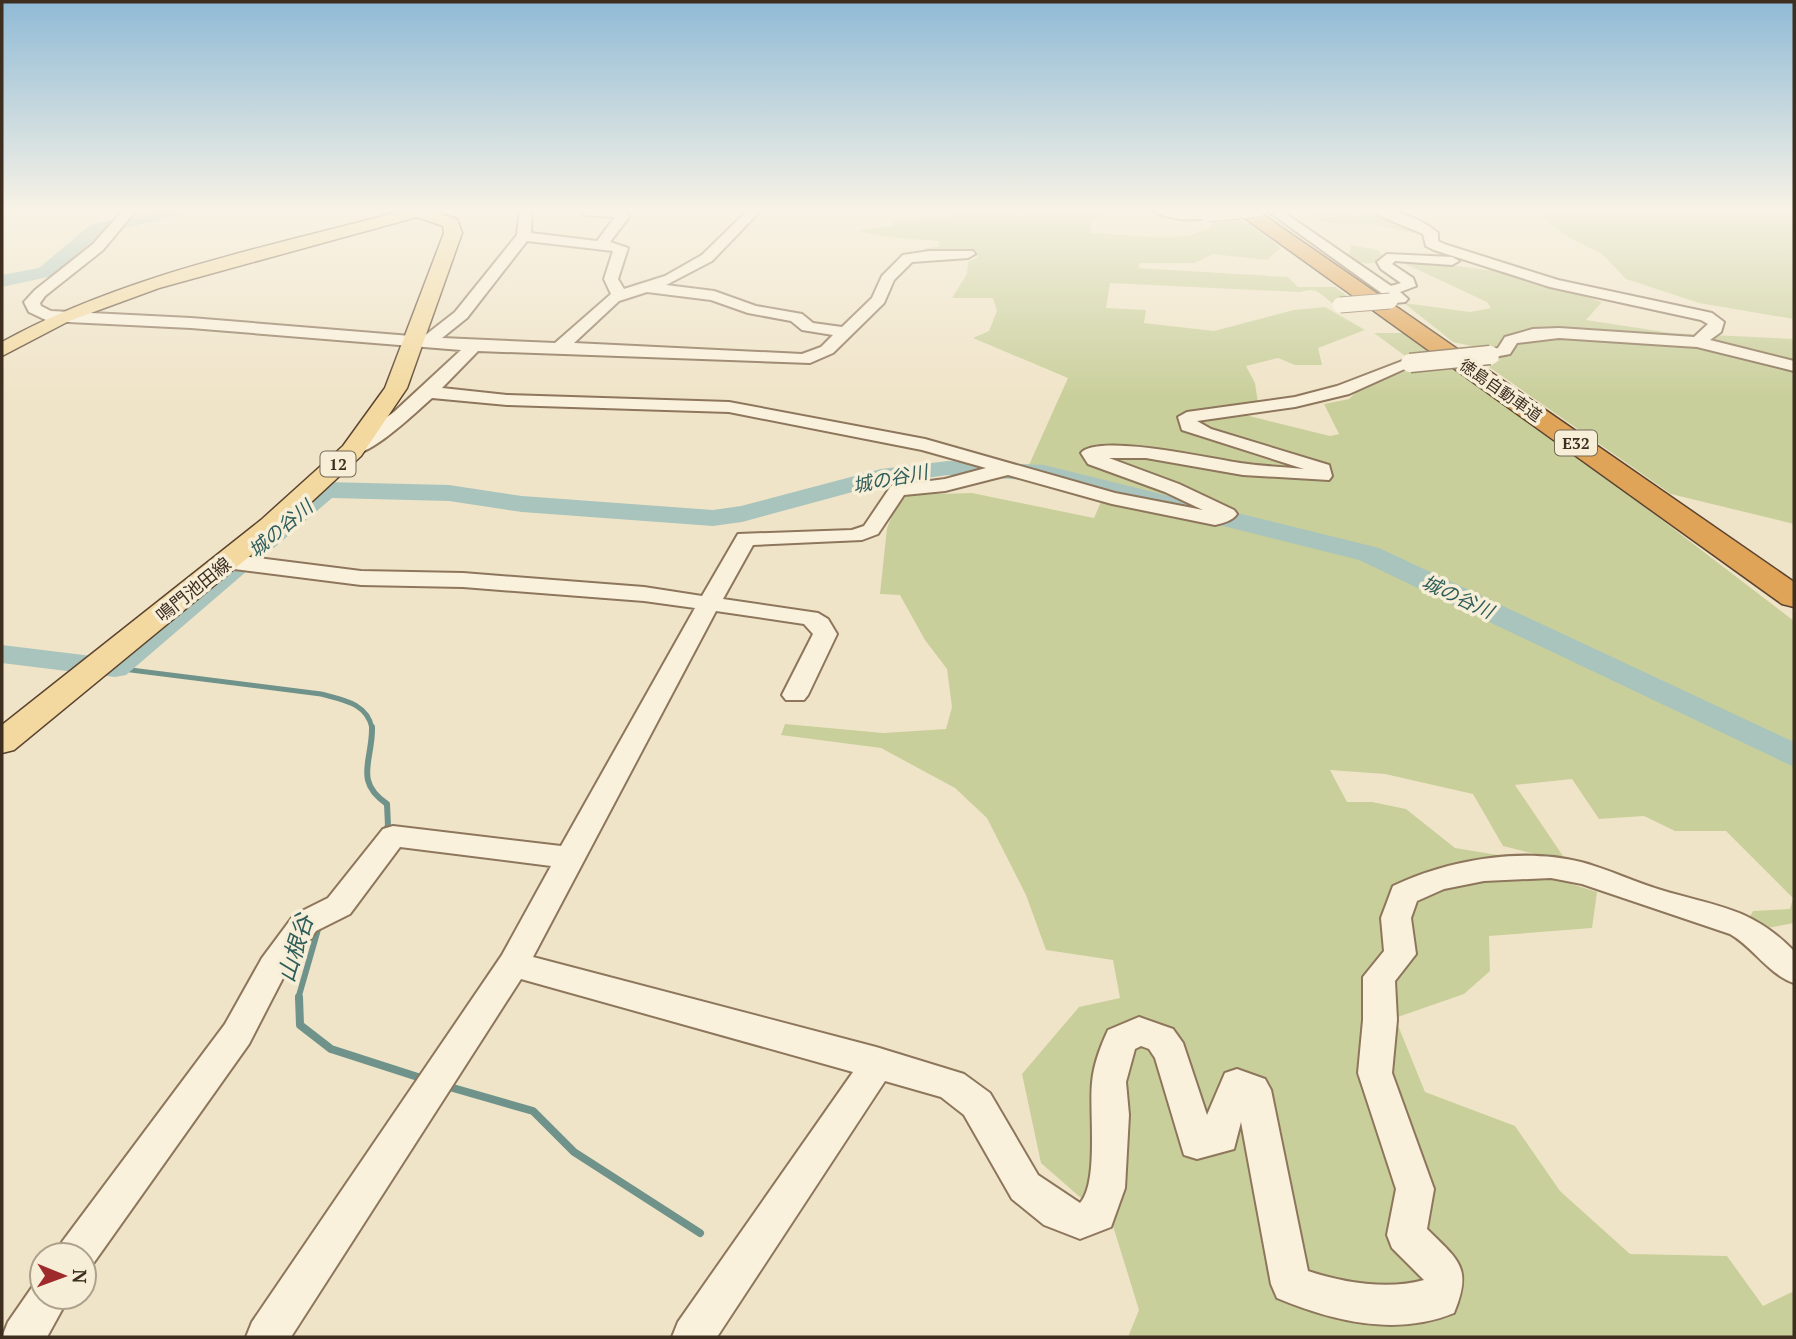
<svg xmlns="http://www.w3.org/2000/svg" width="1796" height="1339" viewBox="0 0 1796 1339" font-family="'PT Serif','Noto Sans JP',serif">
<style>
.green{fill:#c9cf9b}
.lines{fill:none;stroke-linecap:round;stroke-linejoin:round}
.stream-far2{stroke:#6f938a;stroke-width:5}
.stream-far1{stroke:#6f938a;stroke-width:6}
.stream{stroke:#6f938a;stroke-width:8}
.river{fill:#a9c4bc;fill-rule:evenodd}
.minor-casing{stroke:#8d765c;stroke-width:4}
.major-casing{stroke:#5b4430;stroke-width:3}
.highway-casing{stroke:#5b4430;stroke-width:3}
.minor{fill:#faf1dc;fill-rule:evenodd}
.major{fill:#f3d9a0;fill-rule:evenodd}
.highway{fill:#e0a458;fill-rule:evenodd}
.minor-bridge-far1-casing{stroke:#8d765c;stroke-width:17;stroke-linecap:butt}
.minor-bridge-casing{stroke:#8d765c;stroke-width:21;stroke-linecap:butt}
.minor-bridge-far1{stroke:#faf1dc;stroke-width:15}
.minor-bridge{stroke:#faf1dc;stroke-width:18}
.labels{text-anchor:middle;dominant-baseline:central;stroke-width:7;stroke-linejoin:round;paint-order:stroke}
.far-street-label{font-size:16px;fill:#3d2e20;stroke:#f7eed8}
.shield{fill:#f7eed8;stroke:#756857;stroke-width:2}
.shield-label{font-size:16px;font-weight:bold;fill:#3d2e20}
.street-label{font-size:18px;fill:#3d2e20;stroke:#f7eed8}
.water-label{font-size:19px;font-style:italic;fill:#2f5d5a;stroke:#f7eed8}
.near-water-label{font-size:23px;font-style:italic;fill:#2f5d5a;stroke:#f7eed8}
</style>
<rect width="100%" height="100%" fill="#f0e4c8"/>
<!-- green -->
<path class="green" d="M958,209H1109L1106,215L1092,221L1091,233C1122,235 1153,238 1184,236C1194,236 1200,229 1210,229L1213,220C1239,210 1262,233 1280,248L1267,260L1213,254L1195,263H1140L1138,268L1288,277L1298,287H1335L1354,301L1332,303C1319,293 1317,287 1300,292L1110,283L1106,308L1146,310L1144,323L1214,331L1294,310L1325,307L1365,330L1318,348L1322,365H1295L1278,358L1246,366L1255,383L1258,403L1245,415L1330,436L1339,434L1324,404L1349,399L1359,389L1419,366L1374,333H1403L1581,458L1794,621V923L1762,929L1748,920L1753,911L1790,909L1793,898L1726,831H1675L1644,816L1599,819L1572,779L1515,785L1567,862L1503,846L1473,794L1385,774L1330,770L1347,802H1372L1406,809L1455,848L1510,857L1546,876L1597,892L1592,928L1489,936L1490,971L1464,994L1395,1018L1425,1092L1515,1126L1560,1191L1630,1254L1727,1256L1763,1306L1794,1291V1337H1128L1139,1310L1113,1226L1041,1163L1022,1074L1079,1007L1120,998L1113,960L1046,950L1026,895L987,818L955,788L881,748L781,735L785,724L883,733L946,729L952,707L947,669L925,640L900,595L880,594L887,528L901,495L972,493L1094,518L1108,486L1029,465L1068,378L973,338L989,331L997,311L993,298H952L967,274L968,262L978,257L975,252L924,251L925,248L939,247L940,241L885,237L858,231L892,226L896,219L947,218L949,212Z
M1319,209L1359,215V212C1380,212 1401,222 1417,234L1372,224L1324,223L1310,214Z
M1517,209H1794V319L1699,303L1626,279L1602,254L1570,238L1535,213Z
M1351,245L1377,250L1383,256C1373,267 1359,265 1349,255Z
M1418,260L1486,270L1498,269L1602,302L1586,320L1671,333L1794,339V524L1671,494L1489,367L1500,360L1476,347L1453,342L1404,303L1470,312L1491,308L1487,302L1401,262Z"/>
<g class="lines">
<!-- stream-far2 -->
<path class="stream-far2" d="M115,668L321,694C343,700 367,703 372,728"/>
<!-- stream-far1 -->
<path class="stream-far1" d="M372,727C373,760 353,781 387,804L388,826L384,832
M298,999L319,926"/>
<!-- stream -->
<path class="stream" d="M299,997L300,1025L331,1049L424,1079
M446,1086L533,1111L574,1152L700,1233"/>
<!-- river -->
<path class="river" d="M163,209H193L191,213L102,233L52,276L2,287V275L39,268L90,225Z
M948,461L1044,465L1379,548L1794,742V767L1359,560L1044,481L948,475L882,484L742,522L713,526L522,512L449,501L332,498L126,675L115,677L2,663V645L108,658L317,485L326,482L449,485L522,496L713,510L741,506L881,469Z"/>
<defs>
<path id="minor" d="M124,209H137L103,250L45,296L40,303L41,306L51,311L191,318L423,337L455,312L517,235L520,209H532L531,233L597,241L615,217L583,215V209L626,210L629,217L610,242L628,248L618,279L624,289L665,276L702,255L749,209H762L712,261L666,285L714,291L756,306L802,314L813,323L842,327L872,298L882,276L903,255L929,251H973L975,254L968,258L912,262L894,280L884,303L833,353L810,363L478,351L442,388L507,395L729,402L925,439L1115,493L1203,510L1165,492L1088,464L1081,453C1097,433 1214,459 1240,463C1261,466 1283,467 1304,469L1182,430L1178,417L1187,412L1295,397L1337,386L1410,358L1418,363L1349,394L1295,407L1197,421L1211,429L1329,465L1332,476L1329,480L1243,475L1146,458H1109L1179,484L1234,510L1237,514C1232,521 1223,523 1215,525L1112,504L1008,475L945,491L904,495L878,534L862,540L753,545L723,599L818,613L828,619L837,634L808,695L804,700H786L782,695L813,634L804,624L716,611L533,957L876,1047L964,1074L990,1093L1038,1175L1080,1203C1099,1182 1089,1111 1092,1083C1093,1066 1101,1045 1108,1030L1139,1017L1173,1029L1183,1043L1207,1115L1225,1073L1237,1069L1265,1079L1271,1090L1308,1271C1344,1283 1388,1290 1424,1280L1392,1248L1387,1235L1396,1189L1358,1073L1363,1020V977L1384,951L1381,918L1393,886C1447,860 1521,847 1581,862C1608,869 1634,882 1661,890C1717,907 1751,907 1794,951V983C1769,975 1753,947 1730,934L1582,884L1551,878L1484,881L1444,889L1417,901L1411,918L1416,954L1395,981L1397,1020L1392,1073L1434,1189L1427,1229C1458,1260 1473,1267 1454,1313C1396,1337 1332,1321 1277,1298L1271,1284L1241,1122L1234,1149L1197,1159L1184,1155L1155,1058L1149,1049L1141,1046L1135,1049L1126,1082L1129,1115L1125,1188L1111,1227L1080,1239L1044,1225L1012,1199L964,1115L941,1097L885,1081L717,1337H672L678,1322L853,1072L521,979L291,1337H246L252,1322L502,955L551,866L400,847L350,914L316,931L284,976L249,1044L90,1268L84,1271V1255H56L62,1242L225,1024L262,958L294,915L328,898L383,829L393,826L561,846L695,608L644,601L463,587L361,585L226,568L218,566L215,561L218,556L226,554L361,571L463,573L644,587L702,596L738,534L852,530L864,526L891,486L945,479L986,468L922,450L729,412L507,405L432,398C415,413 367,460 345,455L342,451L345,447L394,412L461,350L191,328L48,321L29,312L24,302L35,290L93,244ZM527,241L613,251L604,279L611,294L555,343L442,338L467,318ZM647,292L711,300L748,313L791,321L802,330L833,335L821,347L802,354L574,343L619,301Z
M1150,209L1207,210L1214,214C1200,224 1162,219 1150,209Z
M1265,209H1279L1391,286L1401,283L1381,269L1377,262L1387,254L1452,257L1459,261L1452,265L1395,261L1392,264L1413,278L1416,286L1400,292L1408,299L1405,302L1385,304L1382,301L1387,297Z
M1372,209C1392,209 1422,218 1438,233V241L1444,244L1558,280L1712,313L1724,322L1721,332L1710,340L1794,361V371L1697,347L1559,338L1517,343L1510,354L1484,359V351L1498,348L1505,337L1533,329L1559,328L1694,337L1708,324L1701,320L1550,287L1434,250L1426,246L1423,234L1380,216Z
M42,1280V1297H69L47,1337H2L8,1322L35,1283Z"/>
<path id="major" d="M410,209H437L435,212L457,219L462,233L407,388L361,456L279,532L14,750L2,753V725L261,520L343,446L385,388L444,233L443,226L417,217L159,288L69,321L2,356V342C128,273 272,246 410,209Z"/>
<path id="highway" d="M1232,209H1255L1794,582V607L1782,604Z"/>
</defs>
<!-- minor casing -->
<use href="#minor" class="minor-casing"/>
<!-- major casing -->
<use href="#major" class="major-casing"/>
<!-- highway casing -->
<use href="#highway" class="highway-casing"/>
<!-- minor -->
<use href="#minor" class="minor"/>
<!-- major -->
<use href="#major" class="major"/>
<!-- highway -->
<use href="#highway" class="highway"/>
<defs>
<path id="minor-bridge-far1" d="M1207,214L1258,209
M1340,305L1390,301"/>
<path id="minor-bridge" d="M1410,363L1490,355"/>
</defs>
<!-- minor-bridge-far1 casing -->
<use href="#minor-bridge-far1" class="minor-bridge-far1-casing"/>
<!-- minor-bridge casing -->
<use href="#minor-bridge" class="minor-bridge-casing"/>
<!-- minor-bridge-far1 -->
<use href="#minor-bridge-far1" class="minor-bridge-far1"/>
<!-- minor-bridge -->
<use href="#minor-bridge" class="minor-bridge"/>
</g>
<!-- sky -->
<linearGradient id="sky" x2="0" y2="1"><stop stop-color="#8fbad6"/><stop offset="0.53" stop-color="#f8f3e6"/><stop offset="1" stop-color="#f8f3e6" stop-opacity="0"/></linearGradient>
<rect width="1796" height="396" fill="url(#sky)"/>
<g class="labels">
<!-- far-street labels -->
<g class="far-street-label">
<text transform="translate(1501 390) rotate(35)">徳島自動車道</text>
</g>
<!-- shield labels -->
<g class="shield">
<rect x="1555" y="430.5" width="42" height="25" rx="5"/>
<rect x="320.5" y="451.5" width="35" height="25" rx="5"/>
</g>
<g class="shield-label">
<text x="1576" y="443">E32</text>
<text x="338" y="464">12</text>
</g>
<!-- street labels -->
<g class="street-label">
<text transform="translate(193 589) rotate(-39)">鳴門池田線</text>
</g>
<!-- water labels -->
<g class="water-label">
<text transform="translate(890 478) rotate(-11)">城の谷川</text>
<text transform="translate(280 528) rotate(-40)">城の谷川</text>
<text transform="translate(1458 596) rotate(25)">城の谷川</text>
</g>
<!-- near-water labels -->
<g class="near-water-label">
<text transform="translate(295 948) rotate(-73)">山根谷</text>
</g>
</g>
<!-- border -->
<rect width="1796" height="1339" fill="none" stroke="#3d2e20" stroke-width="7"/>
<!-- north arrow -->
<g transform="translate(63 1276) rotate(91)"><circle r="33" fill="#f7eed8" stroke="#ada18e" stroke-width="2"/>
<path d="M0-5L12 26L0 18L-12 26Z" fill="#9e2a2b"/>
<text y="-10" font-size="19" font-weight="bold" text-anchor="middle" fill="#3d2e20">N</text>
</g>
</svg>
